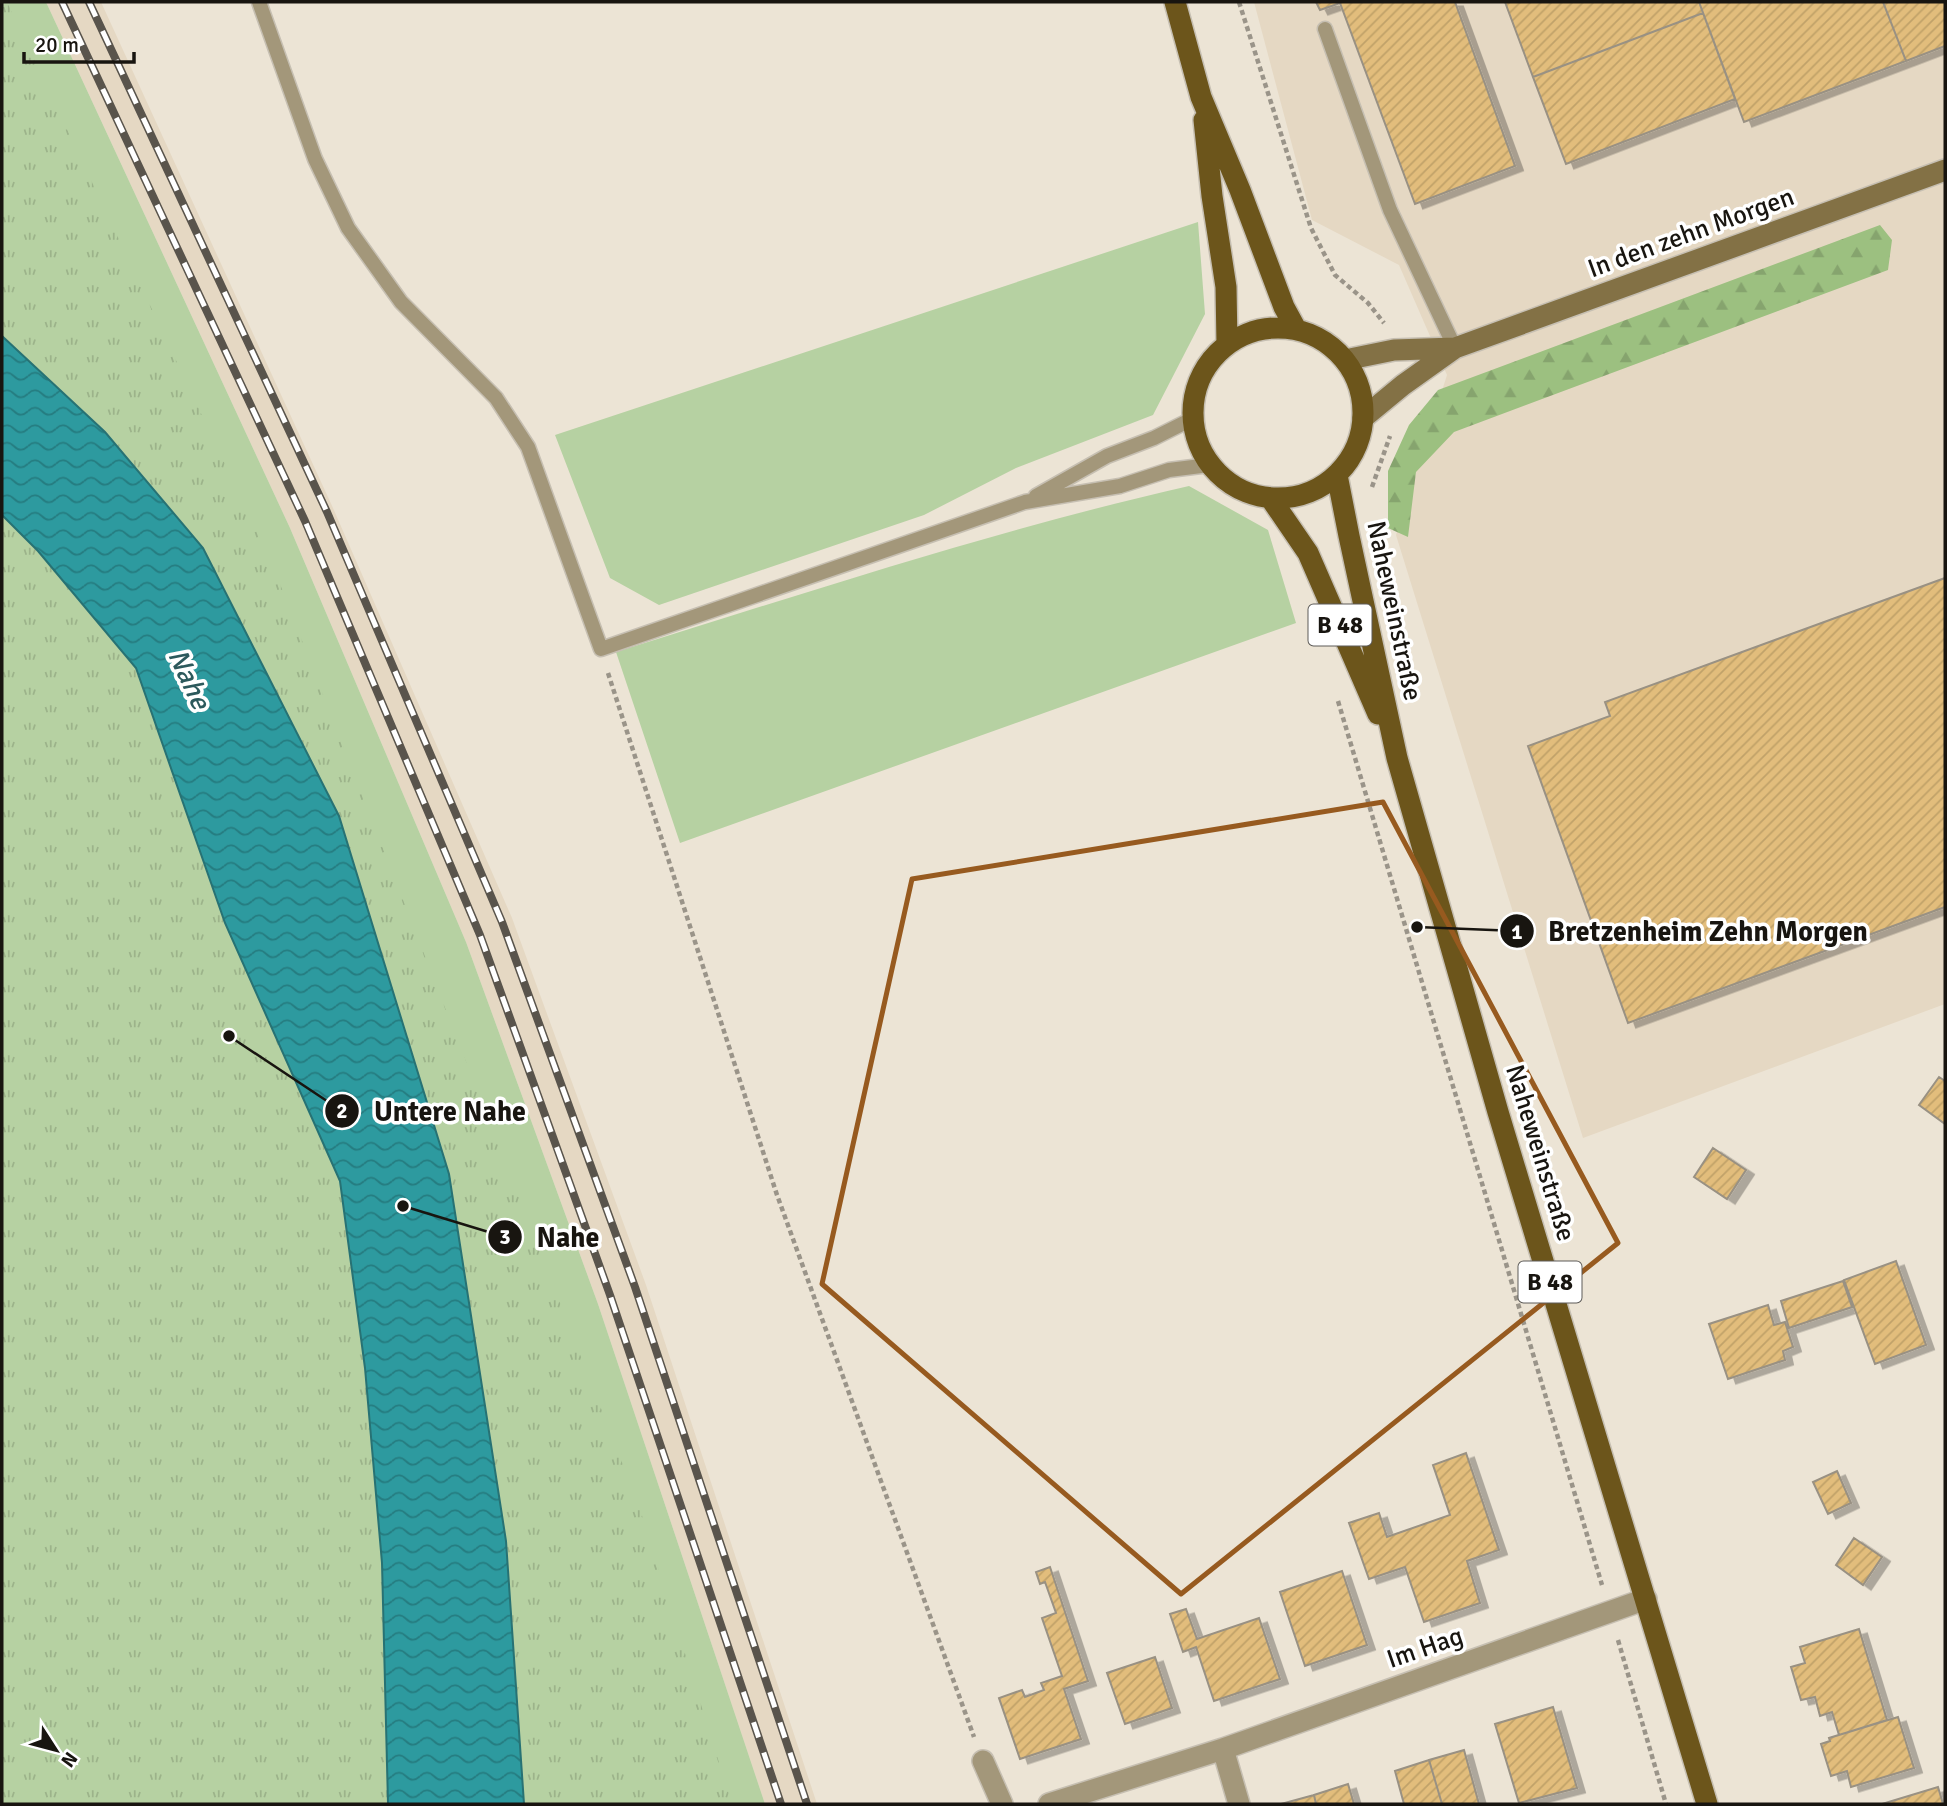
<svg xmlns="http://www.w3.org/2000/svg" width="1947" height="1806" viewBox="0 0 1947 1806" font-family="Signika,sans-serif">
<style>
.built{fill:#e5d8c3}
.green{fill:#b6d1a2}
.forest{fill:url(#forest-firs)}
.park{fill:url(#park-tufts)}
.water{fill:url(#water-waves);stroke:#277274;stroke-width:2}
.building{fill:url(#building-hatch);stroke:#999183;stroke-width:2;filter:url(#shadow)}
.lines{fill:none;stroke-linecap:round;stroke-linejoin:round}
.lane-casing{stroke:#c6bfb2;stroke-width:17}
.street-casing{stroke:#c6bfb2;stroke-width:24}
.secondary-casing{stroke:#c6bfb2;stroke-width:24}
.primary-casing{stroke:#c6bfb2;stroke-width:24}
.path{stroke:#9a9489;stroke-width:4.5;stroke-dasharray:5 3.5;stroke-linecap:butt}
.lane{stroke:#a3977a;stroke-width:14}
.street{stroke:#a3977a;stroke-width:21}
.secondary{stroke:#837145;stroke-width:21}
.primary{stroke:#6c551b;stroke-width:21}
.rail-casing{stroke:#59544c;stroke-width:8}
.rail{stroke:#fff;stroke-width:5;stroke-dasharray:16;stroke-linecap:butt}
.marked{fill:none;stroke:#975a1f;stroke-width:5;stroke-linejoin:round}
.labels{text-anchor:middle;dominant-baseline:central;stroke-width:7;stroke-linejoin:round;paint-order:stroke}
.shield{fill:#fff;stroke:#5d5b58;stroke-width:2}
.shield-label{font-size:24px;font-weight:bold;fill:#181510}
.street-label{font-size:26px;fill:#181510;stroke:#fff}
.water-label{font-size:28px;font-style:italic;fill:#2c595c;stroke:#fff}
.leader{fill:none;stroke:#181510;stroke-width:2.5}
.callout-dot{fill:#181510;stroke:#fff;stroke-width:2.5}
.mark-label{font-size:21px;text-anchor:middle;font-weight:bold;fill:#fff}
.callout-label{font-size:28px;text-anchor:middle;font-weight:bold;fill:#181510;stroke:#fff;stroke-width:7;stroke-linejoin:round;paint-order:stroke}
</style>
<defs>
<pattern id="forest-firs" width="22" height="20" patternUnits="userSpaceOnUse" patternTransform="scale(1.75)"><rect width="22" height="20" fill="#9cc080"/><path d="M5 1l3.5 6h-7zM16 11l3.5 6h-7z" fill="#86a46e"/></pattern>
<pattern id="park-tufts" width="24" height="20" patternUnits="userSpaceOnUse" patternTransform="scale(1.75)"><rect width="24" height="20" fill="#b6d1a2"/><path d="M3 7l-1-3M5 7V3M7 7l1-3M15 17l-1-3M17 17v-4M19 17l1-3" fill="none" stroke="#9cb38a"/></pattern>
<pattern id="water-waves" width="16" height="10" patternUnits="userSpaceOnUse" patternTransform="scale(1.75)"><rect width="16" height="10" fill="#2d9a9f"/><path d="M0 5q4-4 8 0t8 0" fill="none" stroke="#257c80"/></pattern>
<pattern id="building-hatch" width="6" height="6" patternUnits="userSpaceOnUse" patternTransform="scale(1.75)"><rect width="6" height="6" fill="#e2bd7b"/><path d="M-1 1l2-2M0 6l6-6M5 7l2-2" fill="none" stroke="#c1a269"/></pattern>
<filter id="shadow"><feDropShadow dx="8" dy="4.5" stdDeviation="0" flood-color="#0004"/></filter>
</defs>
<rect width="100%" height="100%" fill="#ece4d5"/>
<!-- built -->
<path class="built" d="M46,2H101L333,508L512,918L646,1285L817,1804H765L598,1304L466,942L290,528Z
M1254,2H1945V1004L1583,1138L1396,535L1447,375L1399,265L1312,220Z"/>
<!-- green -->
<path class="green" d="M2,2H46L290,528L466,942L598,1304L765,1804H524Z
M1198,222L1205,314L1153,415L1016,468L924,515L659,605L610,578L555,435Z
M1189,486L1268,530L1296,623L680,843L616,652C806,593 995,530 1189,486Z"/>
<!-- forest -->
<path class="forest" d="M1880,225L1892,240L1888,270L1454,432L1416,472L1408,537L1388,528V471L1409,425L1438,390Z"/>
<!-- park -->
<path class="park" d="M2,2H7L273,566L639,1506L732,1804H2Z"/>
<!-- water -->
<path class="water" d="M2,336L105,432L203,548L339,816L449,1174L506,1541L524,1804H388L382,1563L365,1368L340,1181L225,923L136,668L38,551L2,515Z"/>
<!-- building -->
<path class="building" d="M1316,2H1455L1515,166L1415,204L1340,3L1320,10Z
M1505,2H1699L1703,13L1533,77Z
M1699,2H1883L1906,61L1744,122Z
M1883,2H1945V46L1906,61Z
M1703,13L1735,99L1566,164L1533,77Z
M1945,578V907L1628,1023L1528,746L1610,716L1605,702Z
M1939,1077L1945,1081V1124L1919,1105Z
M1713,1148L1746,1170L1727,1199L1694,1177Z
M1896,1261L1926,1345L1875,1364L1844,1280Z
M1843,1281L1852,1307L1789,1328L1781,1301Z
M1768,1305L1774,1325L1785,1322L1793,1347L1783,1351L1785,1360L1728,1379L1709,1324Z
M1466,1453L1499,1550L1467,1561L1480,1603L1424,1622L1405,1567L1369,1579L1349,1523L1379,1513L1387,1537L1450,1515L1433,1465Z
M1837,1471L1851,1503L1828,1514L1813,1482Z
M1854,1538L1882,1557L1863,1585L1836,1565Z
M1050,1567L1088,1681L1064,1689L1081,1739L1020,1759L999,1698L1022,1690L1025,1697L1044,1690L1041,1683L1062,1676L1042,1618L1056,1613L1045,1582L1040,1584L1036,1572Z
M1342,1571L1367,1645L1305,1666L1280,1592Z
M1186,1609L1197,1639L1259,1618L1280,1679L1214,1701L1196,1647L1183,1652L1170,1614Z
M1859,1629L1887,1720L1839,1735L1832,1712L1820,1716L1815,1697L1801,1700L1791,1667L1805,1663L1800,1647Z
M1155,1657L1172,1708L1125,1724L1107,1673Z
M1553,1707L1577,1788L1519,1803L1495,1724Z
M1898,1717L1914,1768L1851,1787L1847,1771L1831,1776L1821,1744L1830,1741L1829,1738Z
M1464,1750L1479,1804H1442L1429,1760Z
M1429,1760L1442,1804H1404L1395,1771Z
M1348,1784L1354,1804H1316L1314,1795Z
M1938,1787L1943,1804H1882Z
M1314,1795L1316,1804H1281Z"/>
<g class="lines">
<defs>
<path id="lane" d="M259,2L315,159L348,228L401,302L496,398L528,447L601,649L1025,502L1120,486L1169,470L1209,465
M1325,29L1390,210L1455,348
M1036,496L1107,456L1154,438L1192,419"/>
<path id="street" d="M1223,1749L1239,1804
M983,1761L1002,1804
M1049,1804L1223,1749L1646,1599"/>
<path id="secondary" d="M1345,360L1394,350L1455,348
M1363,418L1403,385L1455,348L1945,170"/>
<path id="primary" d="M1175,2L1201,97L1240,190L1284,307L1296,329
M1204,120L1212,196L1226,287L1227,344
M1193 413a85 85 0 1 1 170 0a85 85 0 1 1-170 0Z
M1337,475L1349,536L1397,758L1498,1112L1707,1804
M1271,499L1308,553L1378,714"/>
</defs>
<!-- lane casing -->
<use href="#lane" class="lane-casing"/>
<!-- street casing -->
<use href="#street" class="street-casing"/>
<!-- secondary casing -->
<use href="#secondary" class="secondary-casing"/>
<!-- primary casing -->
<use href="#primary" class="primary-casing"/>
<!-- path -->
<path class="path" d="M1239,2L1311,228L1335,275L1368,303L1384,323
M1372,487L1390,436
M608,673L777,1195L974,1737
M1338,701L1602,1585
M1618,1640L1666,1804"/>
<!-- lane -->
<use href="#lane" class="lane"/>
<!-- street -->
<use href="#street" class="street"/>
<!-- secondary -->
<use href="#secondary" class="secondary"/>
<!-- primary -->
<use href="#primary" class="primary"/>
<defs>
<path id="rail" d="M62,2L305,521L480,935L610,1295L781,1804
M89,2L327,512L502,922L635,1287L807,1804"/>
</defs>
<!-- rail casing -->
<use href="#rail" class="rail-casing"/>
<!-- rail -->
<use href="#rail" class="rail"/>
</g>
<!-- marked area -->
<path class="marked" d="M1383,802L1618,1243L1181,1594L822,1284L912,879Z"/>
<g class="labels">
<!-- shield labels -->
<g class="shield">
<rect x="1308.5" y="604.5" width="63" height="41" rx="5"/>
<rect x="1518.5" y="1261.5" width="63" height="41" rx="5"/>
</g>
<g class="shield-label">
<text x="1340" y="625">B 48</text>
<text x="1550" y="1282">B 48</text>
</g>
<!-- street labels -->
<g class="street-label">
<text transform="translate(1691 233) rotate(-20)">In den zehn Morgen</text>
<text transform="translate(1394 611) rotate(78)">Naheweinstraße</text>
<text transform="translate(1540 1153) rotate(73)">Naheweinstraße</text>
<text transform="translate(1425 1648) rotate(-19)">Im Hag</text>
</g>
<!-- water labels -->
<g class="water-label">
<text transform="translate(189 679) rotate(65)">Nahe</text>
</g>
</g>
<!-- callouts -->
<path class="leader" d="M1417 927L1517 931M229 1036L342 1111M403 1206L505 1237"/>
<g class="callout-dot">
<circle cx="1417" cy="927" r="7"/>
<circle cx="229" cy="1036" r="7"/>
<circle cx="403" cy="1206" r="7"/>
<circle cx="1517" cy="931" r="18"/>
<circle cx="342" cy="1111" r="18"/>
<circle cx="505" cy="1237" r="18"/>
</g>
<g class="mark-label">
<text x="1517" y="939">1</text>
<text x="342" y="1118">2</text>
<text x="505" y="1244">3</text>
</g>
<g class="callout-label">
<text x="1708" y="941">Bretzenheim Zehn Morgen</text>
<text x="450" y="1121">Untere Nahe</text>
<text x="568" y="1247">Nahe</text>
</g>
<!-- border -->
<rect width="1947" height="1806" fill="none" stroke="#181510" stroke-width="7"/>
<!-- north arrow -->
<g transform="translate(56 1750) rotate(126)" stroke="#ffffff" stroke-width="5" paint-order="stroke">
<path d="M0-5L12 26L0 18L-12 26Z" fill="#181510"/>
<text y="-10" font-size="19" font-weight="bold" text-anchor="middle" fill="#181510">N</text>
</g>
<!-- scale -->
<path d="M24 52v10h110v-10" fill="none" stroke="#181510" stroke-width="3.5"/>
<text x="35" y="52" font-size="21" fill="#181510" stroke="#ffffff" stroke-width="5" paint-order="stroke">20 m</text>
</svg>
